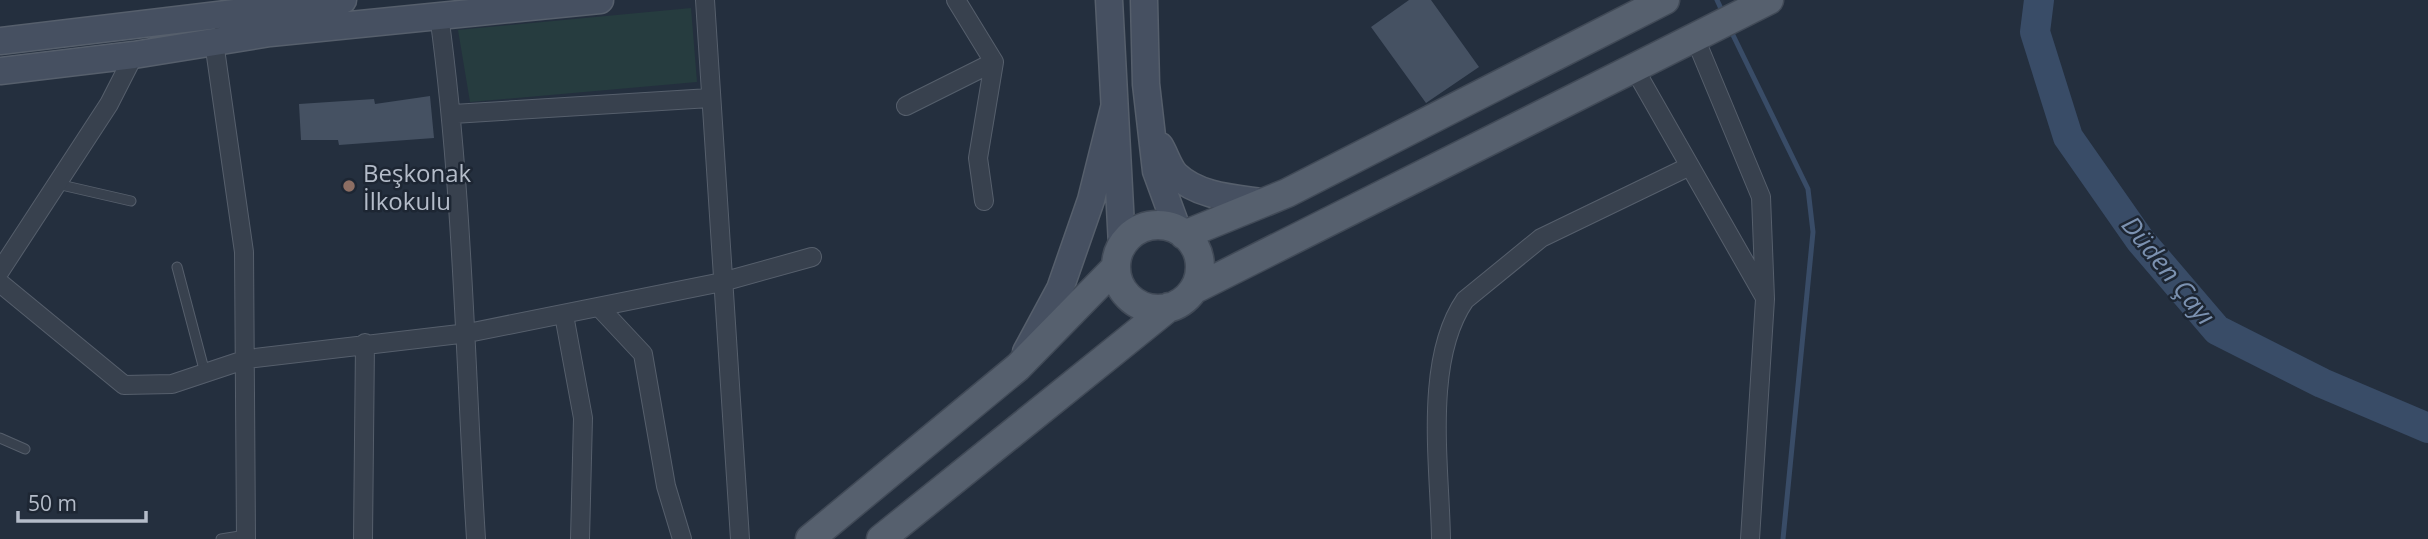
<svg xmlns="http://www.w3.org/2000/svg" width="2428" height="539" viewBox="0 0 2428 539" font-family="'Open Sans',sans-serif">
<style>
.green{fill:#263c3f}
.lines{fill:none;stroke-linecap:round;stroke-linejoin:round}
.stream{stroke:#394c67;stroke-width:5}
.river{stroke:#394c67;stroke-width:30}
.building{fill:#455162}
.lane-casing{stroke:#565f6c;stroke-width:11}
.street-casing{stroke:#565f6c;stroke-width:20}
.secondary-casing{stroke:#565f6c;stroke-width:29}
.primary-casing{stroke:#414a57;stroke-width:31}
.lane{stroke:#38414e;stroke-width:9}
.street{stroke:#38414e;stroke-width:18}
.secondary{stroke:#465061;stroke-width:26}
.primary{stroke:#56606e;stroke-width:28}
.education-dot{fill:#8d6e63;stroke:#1d2633;stroke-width:2.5}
.labels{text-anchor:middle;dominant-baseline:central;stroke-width:5;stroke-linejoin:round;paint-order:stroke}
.poi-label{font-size:24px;fill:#b4bcc9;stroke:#1d2633;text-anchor:start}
.water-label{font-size:26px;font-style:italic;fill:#7c92b1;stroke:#1d2633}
</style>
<rect width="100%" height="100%" fill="#242f3e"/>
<!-- green -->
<path class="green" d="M691,8L697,82L470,102L458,30Z"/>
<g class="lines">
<!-- stream -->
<path class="stream" d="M1717,0L1723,13
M1730,29L1808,189L1813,232L1783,539"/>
<!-- river -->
<path class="river" d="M2039,0L2035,32L2068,137L2140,240L2217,330L2322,383L2428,428"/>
</g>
<!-- building -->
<path class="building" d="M1409,0H1431L1479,67L1426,103L1371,27Z
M430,96L434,138L339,145L338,140H301L299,104L374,99L375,104Z"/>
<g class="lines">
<defs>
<path id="lane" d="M57,184L131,201
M177,267L205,373
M0,438L25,449
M221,539L246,535"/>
<path id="street" d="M705,0L740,539
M956,0L994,62L978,158L984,201
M439,15C463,189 465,364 476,539
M221,35L214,42L244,252L246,539
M1695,38L1761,197L1765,299L1750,539
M1634,68L1764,296
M906,106L994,62
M453,114L710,98
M0,271L109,104L134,55
M0,283L124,385L172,384L247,359L468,333L722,282L812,257
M599,307L643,354L666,486L682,539
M564,315L583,418L580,539
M363,539L365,343
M1441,539C1440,467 1423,361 1465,300L1541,238L1690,166"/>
<path id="secondary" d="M1109,0L1122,245
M1144,0L1146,84L1156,171L1178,231
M0,41L343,0
M0,71L134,55L270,33L600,0
M1160,146C1165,154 1169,168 1176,175C1198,196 1232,198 1261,202
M1026,352L1060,289L1091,200L1114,108"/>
<path id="primary" d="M1116 267a42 42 0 1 1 84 0a42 42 0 1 1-84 0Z
M1184,235L1287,193L1665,0
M1193,290L1769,0
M810,539L1018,367L1116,267
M881,539L1169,307"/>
</defs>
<!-- lane casing -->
<use href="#lane" class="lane-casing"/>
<!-- street casing -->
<use href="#street" class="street-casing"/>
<!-- secondary casing -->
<use href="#secondary" class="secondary-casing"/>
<!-- primary casing -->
<use href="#primary" class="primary-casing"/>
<!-- lane -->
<use href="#lane" class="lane"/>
<!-- street -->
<use href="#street" class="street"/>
<!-- secondary -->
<use href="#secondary" class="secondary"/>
<!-- primary -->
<use href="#primary" class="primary"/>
</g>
<!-- markers -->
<circle class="education-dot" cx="349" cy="186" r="7"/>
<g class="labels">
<!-- poi labels -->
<g class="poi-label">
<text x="363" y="172">Beşkonak<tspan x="363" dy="28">İlkokulu</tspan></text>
</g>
<!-- water labels -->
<g class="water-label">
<text transform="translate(2169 270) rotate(51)">Düden Çayı</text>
</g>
</g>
<!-- scale -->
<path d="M18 511v10h128v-10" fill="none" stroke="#b4bcc9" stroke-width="3.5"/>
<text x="28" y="511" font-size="21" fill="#b4bcc9" stroke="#1d2633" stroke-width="5" paint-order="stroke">50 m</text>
</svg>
